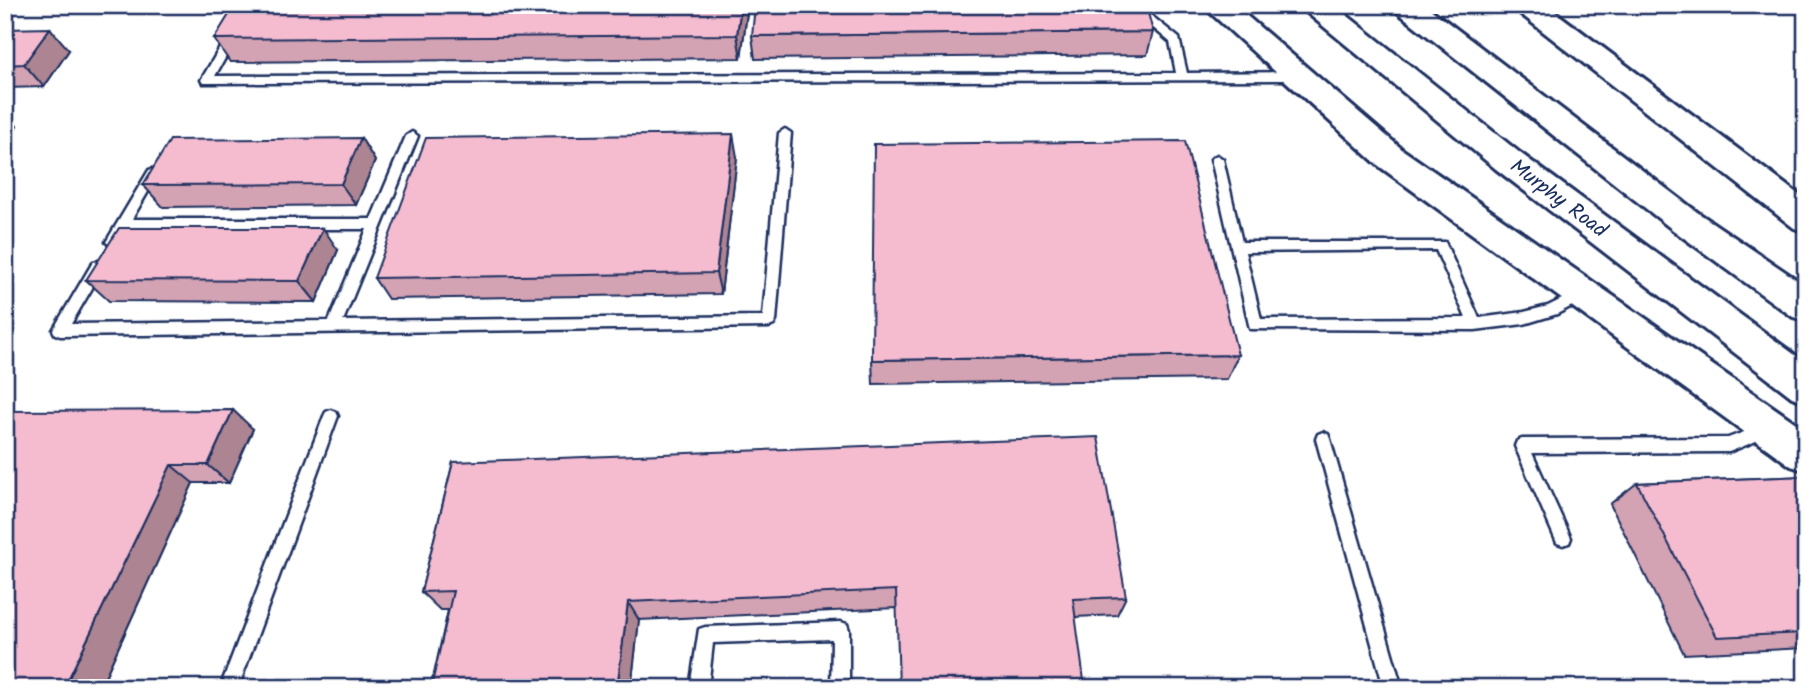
<svg xmlns="http://www.w3.org/2000/svg" width="1811" height="693" viewBox="0 0 1811 693" font-family="Kalam,sans-serif">
<style>
.lines{fill:none;stroke-linecap:round;stroke-linejoin:round}
.lane-casing{stroke:#1b2f5e;stroke-width:5}
.primary-casing{stroke:#1b2f5e;stroke-width:6}
.highway-casing{stroke:#1b2f5e;stroke-width:6}
.lane{fill:#fff;fill-rule:evenodd}
.primary{fill:#fff;fill-rule:evenodd}
.highway{fill:#fff;fill-rule:evenodd}
.wall{fill:#d3a2b3;stroke:#1b2f5e;stroke-width:2}
.shaded-wall{fill:#ac8492;stroke:#1b2f5e;stroke-width:2}
.building{fill:#f5bcd0;stroke:#1b2f5e;stroke-width:2}
.labels{text-anchor:middle;dominant-baseline:central;stroke-width:5;stroke-linejoin:round;paint-order:stroke}
.street-label{font-size:21px;fill:#1b2f5e;stroke:#fff}
</style>
<rect width="100%" height="100%" fill="#fff"/>
<filter id="ink" filterUnits="userSpaceOnUse"><feTurbulence type="fractalNoise" baseFrequency=".0143" numOctaves="2"/><feDisplacementMap in="SourceGraphic" scale="14" xChannelSelector="R" yChannelSelector="G"/><feConvolveMatrix kernelMatrix="1 2 1 2 8 2 1 2 1" color-interpolation-filters="sRGB"/></filter>
<g filter="url(#ink)">
<g class="lines">
<defs>
<path id="lane" d="M245,5H255L215,76L1176,73L1170,42L1126,5H1138L1179,38L1187,73L1297,72L1303,76L1297,80L203,83L201,80Z
M785,129L791,133L776,321L774,325L769,327L60,336L55,334L53,330L93,262L98,261L105,266L71,324L329,321L367,229H126L117,245L112,247L106,242L149,170L153,169L159,173L132,219H371L406,136L412,132L418,136L343,321L763,316L779,133Z
M1217,155L1223,159L1242,242H1445L1479,318L1524,312L1548,306L1582,289L1589,294L1587,298L1557,314L1524,324L1475,330L1250,329L1211,159ZM1436,250L1466,318L1261,319L1245,252Z
M331,410L336,412L338,416L238,688H220L324,416L326,412Z
M1766,424L1771,425L1773,430L1771,435L1729,452L1532,453L1571,538L1569,543L1563,545L1557,543L1515,446L1517,441L1522,439L1728,438Z
M1323,432L1328,434L1330,439L1402,688H1384L1316,439L1318,434Z
M841,622L847,624L849,630V688H831L832,639L713,643L708,688H690L699,629L705,627Z"/>
<path id="primary" d="M1301,5H1334L1520,153L1806,363V402L1792,397L1496,169L1305,11Z
M1392,5H1425L1697,212L1806,286V321L1793,317L1673,230L1396,11Z"/>
<path id="highway" d="M1202,5H1234L1403,150L1806,430V471L1791,466L1379,166Z
M1513,5H1546L1806,200V232L1794,228L1517,11Z"/>
</defs>
<!-- lane casing -->
<use href="#lane" class="lane-casing"/>
<!-- primary casing -->
<use href="#primary" class="primary-casing"/>
<!-- highway casing -->
<use href="#highway" class="highway-casing"/>
<!-- lane -->
<use href="#lane" class="lane"/>
<!-- primary -->
<use href="#primary" class="primary"/>
<!-- highway -->
<use href="#highway" class="highway"/>
</g>
<!-- wall -->
<path class="wall" d="M748,5L741,58L230,62L214,39Z
M5,29L69,50L44,87L5,88Z
M1153,32L1147,55L755,59L752,36Z
M361,138L375,161L356,205L163,207L143,185Z
M737,157L721,294L388,299L374,278Z
M338,250L316,302L109,301L86,280Z
M1238,355L1227,379L873,384L872,360Z
M5,411L253,429L229,483H193L100,688H5Z
M453,462L1126,597L1117,615L1075,617L896,608L639,620L631,688H431L448,610H440L421,592Z
M1806,476V648L1684,654L1610,504L1637,483Z"/>
<!-- shaded-wall -->
<path class="shaded-wall" d="M741,5H748L741,58L737,35Z
M50,28L69,50L44,87L24,64Z
M5,114L17,126L5,143Z
M733,134L737,157L721,294L716,273Z
M361,138L375,161L356,205L341,184Z
M323,228L338,250L316,302L299,281Z
M233,410L253,429L229,483L208,465Z
M171,465L193,483L100,688H64Z
M628,602L639,620L631,688H617Z"/>
<!-- building -->
<path class="building" d="M235,5H741L737,35L214,39Z
M755,5H1146L1153,32L752,36Z
M50,28L24,64L5,65V29Z
M733,134L716,273L374,278L426,138Z
M361,138L341,184L143,185L170,140Z
M1185,141L1238,355L872,360L874,144Z
M119,228H323L299,281L86,280Z
M233,410L208,465H171L64,688H5V411Z
M1098,437L1126,597L1073,599L1085,688H899L896,590L628,602L617,688H431L453,591L421,592L453,462Z
M1806,476V633L1717,637L1637,483Z"/>
</g>
<g class="labels">
<!-- street labels -->
<g class="street-label">
<text transform="translate(1558 199) rotate(37)">Murphy Road</text>
</g>
</g>
<!-- margin -->
<rect width="1811" height="693" fill="none" stroke="#fff" stroke-width="28"/>
<rect x="14" y="14" width="1783" height="665" fill="none" stroke="#1b2f5e" stroke-width="2.5" filter="url(#ink)"/>
</svg>
